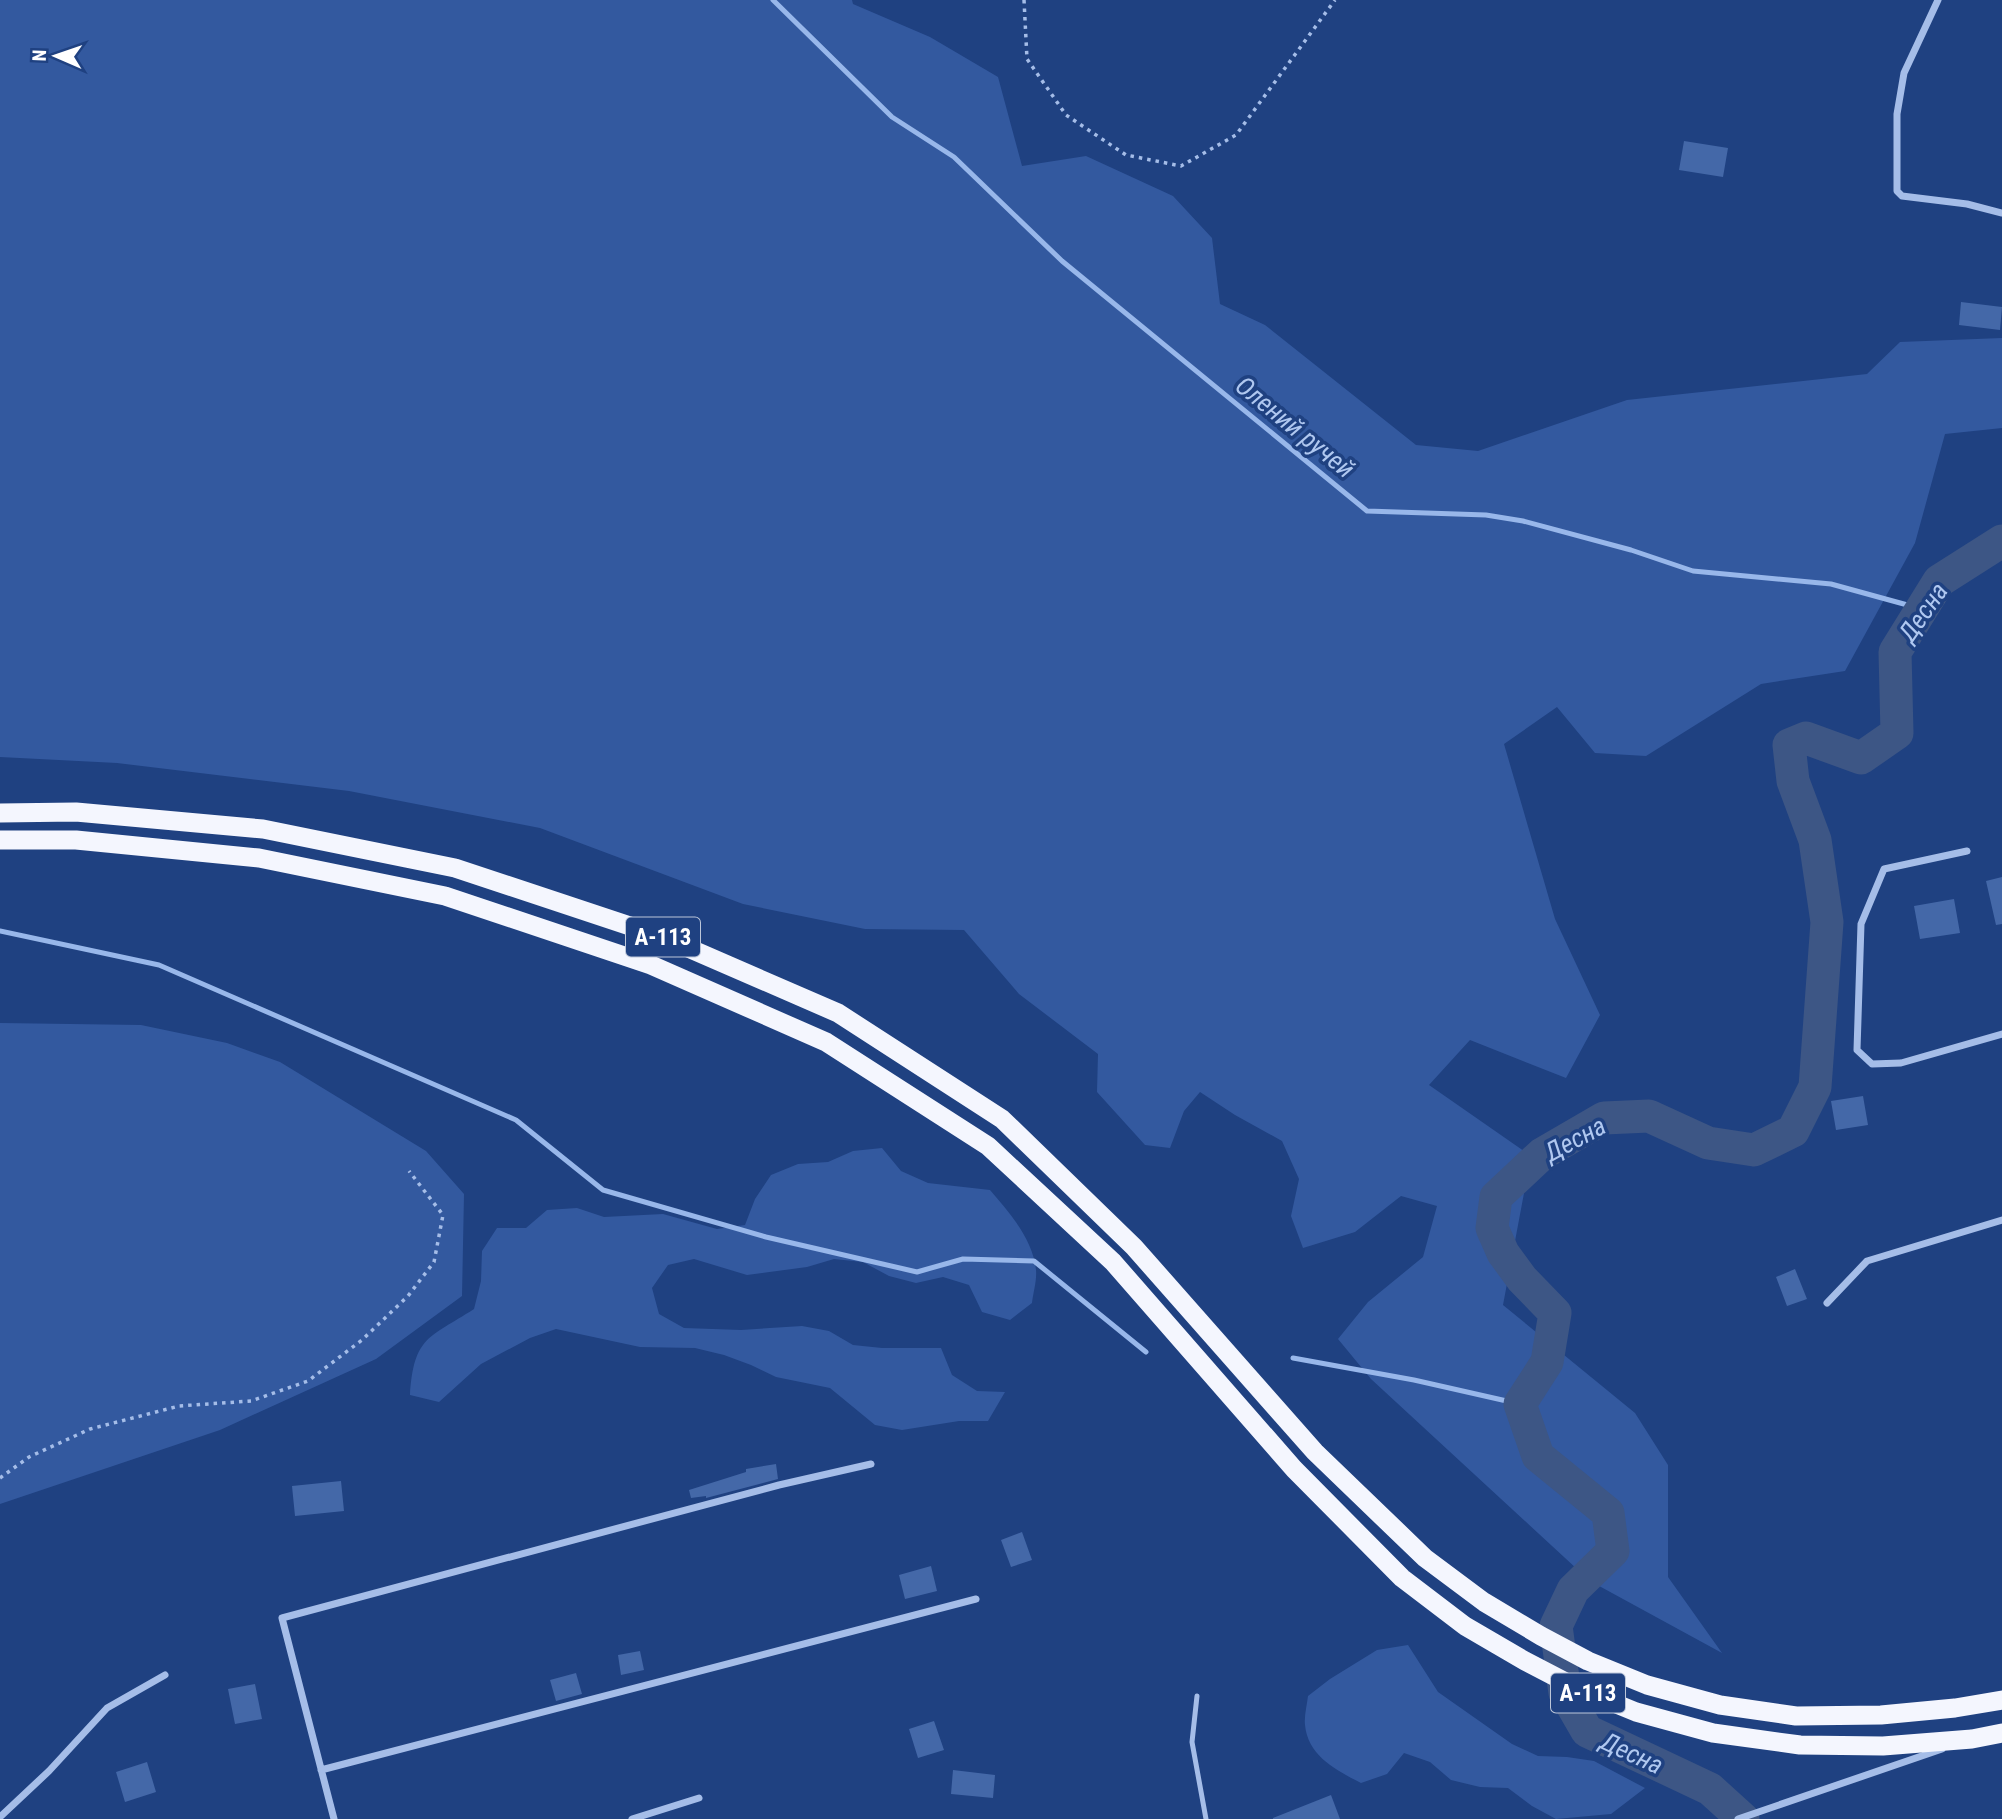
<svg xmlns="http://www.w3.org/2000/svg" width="2002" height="1819" viewBox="0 0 2002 1819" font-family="'Roboto Condensed',sans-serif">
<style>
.green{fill:#33599f}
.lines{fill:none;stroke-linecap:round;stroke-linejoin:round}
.stream{stroke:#98b7ea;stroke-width:5}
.river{stroke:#3d5685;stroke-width:33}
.building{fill:#4468a8}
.path{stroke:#a5bde8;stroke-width:3.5;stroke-dasharray:3.5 5;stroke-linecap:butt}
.service{stroke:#a5bde8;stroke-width:5}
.minor{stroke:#a5bde8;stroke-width:7}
.trunk{stroke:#f4f6fe;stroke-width:19}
.labels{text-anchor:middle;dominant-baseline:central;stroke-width:7;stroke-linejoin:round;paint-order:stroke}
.shield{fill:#1f4181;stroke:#bcc6d9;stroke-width:2}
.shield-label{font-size:23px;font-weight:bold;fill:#fff}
.water-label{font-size:26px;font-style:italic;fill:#b0c8f0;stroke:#1f4181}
</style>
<rect width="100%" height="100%" fill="#1f4181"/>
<!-- green -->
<path class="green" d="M0,0H852L853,4L930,37L998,77L1022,166L1086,156L1173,196L1212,238L1220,304L1265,325L1416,445L1478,451L1627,400L1867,374L1900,342L2002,338V428L1945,434L1915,543L1845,671L1761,684L1646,756L1595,753L1557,707L1504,744L1555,919L1600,1015L1566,1078L1470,1040L1429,1085L1531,1156L1503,1305L1635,1413L1668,1465V1577L1722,1653L1590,1581L1371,1379L1338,1339L1368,1302L1423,1257L1437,1206L1401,1196L1355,1232L1303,1248L1291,1216L1299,1179L1282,1141L1235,1115L1200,1092L1184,1111L1170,1148L1145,1145L1097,1092L1098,1054L1019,994L964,930L865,929L743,904L540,828L349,791L117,763L0,757Z
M0,1023L141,1025L227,1043L280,1062L426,1151L464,1194L462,1296L376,1359L220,1430L0,1504Z
M882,1148L901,1171L928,1183L990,1190C1009,1212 1033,1239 1036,1270C1037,1281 1033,1293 1032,1303L1010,1320L982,1312L969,1285L943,1277L916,1283L889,1276L863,1262L834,1259L807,1267L747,1275L694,1259L668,1265L652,1288L659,1314L684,1328L741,1330L802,1326L829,1331L853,1345L882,1348H941L952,1375L977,1391L1005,1392L988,1421H959L902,1430L875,1425L830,1388L776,1377L751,1365L724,1355L695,1348L640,1347L556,1329L530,1338L481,1364L439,1402L410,1395C414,1336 429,1338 474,1309L481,1281L482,1251L497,1228H526L547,1210L577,1208L604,1217L663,1214L717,1229L745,1225L755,1199L771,1175L798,1164L828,1162L853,1151Z
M1408,1645L1438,1692L1512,1744L1538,1756L1567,1757L1594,1761L1645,1788L1611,1814L1556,1819L1532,1806L1508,1788L1480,1787L1451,1780L1430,1762L1404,1753L1387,1774L1361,1783C1336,1770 1308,1756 1305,1725C1304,1716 1307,1705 1308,1696L1330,1679L1377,1650Z"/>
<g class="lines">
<!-- stream -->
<path class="stream" d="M773,0L892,117L954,157L1062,261L1367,511L1486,515L1523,521L1631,550L1693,571L1831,584L1922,609
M0,931L159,965L516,1120L603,1190L766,1237L917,1272L963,1259L1034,1261L1146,1352
M1293,1358L1414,1380L1520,1404"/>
<!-- river -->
<path class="river" d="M1743,1819L1710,1789L1587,1731L1565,1693L1556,1626L1573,1590L1613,1551L1608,1513L1538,1456L1520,1404L1547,1362L1555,1313L1522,1279L1503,1253L1492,1228L1496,1197L1542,1154L1604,1118L1649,1116L1708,1143L1754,1150L1793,1131L1815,1087L1827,922L1815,840L1793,781L1789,745L1806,738L1861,758L1897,733L1895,652L1939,581L2002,541"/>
</g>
<!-- building -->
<path class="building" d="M1684,141L1728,148L1723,177L1679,170Z
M1961,302L2002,307L2000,330L1959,325Z
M2002,877V924L1996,925L1986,881Z
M1954,899L1960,933L1920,939L1914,906Z
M1863,1096L1868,1125L1836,1130L1831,1101Z
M1795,1269L1807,1299L1787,1306L1776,1277Z
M776,1464L778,1479L706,1498V1496L691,1498L689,1490L746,1472V1469Z
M341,1481L344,1511L295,1516L292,1486Z
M1022,1532L1032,1560L1011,1567L1001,1540Z
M931,1566L937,1591L905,1599L899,1575Z
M640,1651L644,1670L621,1675L618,1655Z
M576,1673L582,1694L556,1701L550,1680Z
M255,1684L262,1719L235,1724L228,1689Z
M934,1721L944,1750L918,1758L909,1729Z
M147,1762L156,1792L125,1802L116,1772Z
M953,1770L995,1775L993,1798L951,1794Z
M1331,1795L1340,1819H1273V1818Z"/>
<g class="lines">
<!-- path -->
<path class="path" d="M1024,0L1027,59L1066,115L1126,155L1181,166L1236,135L1335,0
M0,1478L29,1457L90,1429L179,1406L251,1401L308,1381L362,1340L408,1296L434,1262L443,1215L409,1171"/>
<!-- service -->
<path class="service" d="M1197,1696L1192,1742L1206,1819"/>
<!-- minor -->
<path class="minor" d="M1938,0L1904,73L1897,114V191L1902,196L1967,204L2002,213
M1967,851L1884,869L1861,924L1857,1050L1872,1064L1901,1063L2002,1034
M1827,1303L1867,1261L2002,1220
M321,1770L976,1599
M0,1817L49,1771L107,1708L165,1675
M334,1819L282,1618L779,1485L871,1464
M632,1819L699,1798
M1738,1819L1942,1749"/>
<!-- trunk -->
<path class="trunk" d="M0,813L76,812L263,829L455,868L663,937L838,1013L1002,1119L1134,1247L1315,1452L1425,1558L1484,1602L1541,1636L1588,1661L1647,1685L1720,1705L1796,1716L1881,1715L1955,1708L2002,1700
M0,840H76L259,858L445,896L651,965L826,1042L988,1146L1113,1262L1294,1469L1402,1578L1465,1626L1525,1661L1575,1687L1636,1712L1713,1733L1800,1745L1883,1746L1972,1739L2002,1733"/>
</g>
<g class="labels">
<!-- shield labels -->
<g class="shield">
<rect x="626" y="917.5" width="74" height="39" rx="5"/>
<rect x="1551" y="1673.5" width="74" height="39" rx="5"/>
</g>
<g class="shield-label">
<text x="663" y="937">А-113</text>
<text x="1588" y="1693">А-113</text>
</g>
<!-- water labels -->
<g class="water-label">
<text transform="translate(1295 427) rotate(39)">Олений ручей</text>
<text transform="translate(1923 612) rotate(-55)">Десна</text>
<text transform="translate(1575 1139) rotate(-28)">Десна</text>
<text transform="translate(1632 1753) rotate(25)">Десна</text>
</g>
</g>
<!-- north arrow -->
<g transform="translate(56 56) rotate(272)" stroke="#1f4181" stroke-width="5" paint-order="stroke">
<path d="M0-5L12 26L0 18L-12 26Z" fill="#ffffff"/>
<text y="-10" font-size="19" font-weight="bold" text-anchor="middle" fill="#ffffff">N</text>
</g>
</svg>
